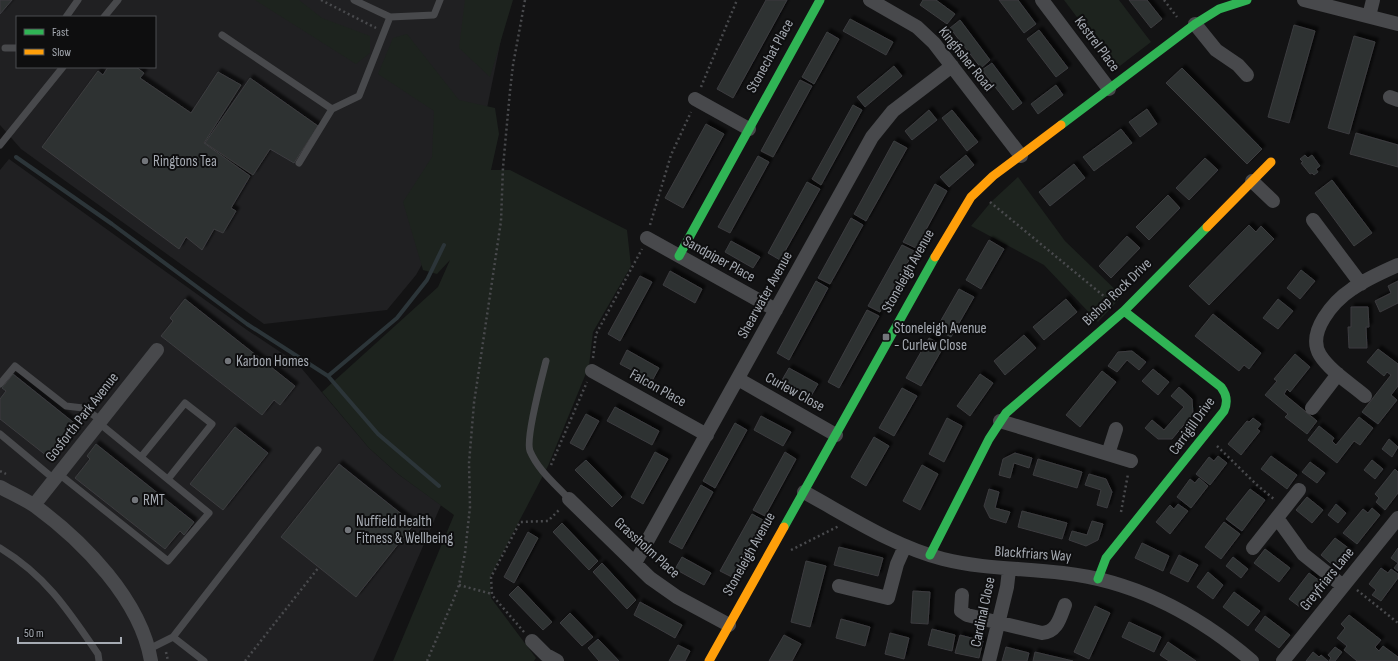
<svg xmlns="http://www.w3.org/2000/svg" width="1398" height="661" viewBox="0 0 1398 661" font-family="'Sofia Sans Condensed',sans-serif">
<style>
.built{fill:#202022;fill-rule:evenodd}
.green{fill:#1d231e}
.lines{fill:none;stroke-linecap:round;stroke-linejoin:round}
.stream{stroke:#2c3539;stroke-width:4}
.building{fill:#2f3031;stroke:#3c3d40;filter:url(#shadow)}
.path{stroke:#494a4d;stroke-width:2.5;stroke-dasharray:2 3;stroke-linecap:butt}
.lane{stroke:#48494c;stroke-width:7}
.street{stroke:#48494c;stroke-width:14}
.fast{stroke:#30b455;stroke-width:9}
.slow{stroke:#ff9f0a;stroke-width:9}
.poi-dot{fill:#73767b;stroke:#0e0e0f;stroke-width:1.5}
.labels{text-anchor:middle;dominant-baseline:central;stroke-width:4;stroke-linejoin:round;paint-order:stroke}
.street-label{font-size:15px;fill:#a6abb3;stroke:#0e0e0f}
.poi-label{font-size:15px;fill:#a6abb3;stroke:#0e0e0f;text-anchor:start}
</style>
<defs>
<filter id="shadow"><feDropShadow dx="3.5" dy="-3.5" stdDeviation="1" flood-color="#0009"/></filter>
</defs>
<rect width="100%" height="100%" fill="#131314"/>
<!-- built -->
<path class="built" d="M0,0H509L474,172L416,275L387,310L264,324L21,149L0,125ZM17,17H155V67H17Z
M9,159L247,330L297,363L369,448L398,474L441,505L373,661H0V170Z"/>
<!-- green -->
<path class="green" d="M255,0H299L322,18L370,36V53L356,64Z
M465,0H513L490,77L459,48Z
M1064,0H1119L1151,42L1116,69Z
M407,34L459,100L495,108L499,134L491,170H510L627,230L631,266L593,332L589,366L548,466L490,577L491,598L536,658L534,661H393L454,515L398,474L369,448L322,392L438,287L450,260L437,274L423,270L403,202L432,157L434,111L378,74L393,38Z
M1018,177L1065,241L1122,296L1098,322L1044,265L971,226L991,202Z"/>
<g class="lines">
<!-- stream -->
<path class="stream" d="M16,157L112,224L247,324L328,376L378,434L439,486
M328,376L397,318L427,280L444,245"/>
</g>
<!-- building -->
<path class="building" d="M0,0H12L0,14Z
M766,0H787L733,98L717,89Z
M923,0H936L955,14L947,24L920,5Z
M999,0H1018L1036,24L1024,33Z
M1129,0H1147L1162,19L1151,28Z
M850,19L893,42L886,55L843,31Z
M960,20L990,60L981,68L950,28Z
M1294,25L1315,31L1289,123L1268,117Z
M1039,30L1068,68L1056,77L1027,39Z
M827,32L839,39L814,84L802,77Z
M1354,36L1375,42L1349,134L1328,128Z
M992,63L1022,103L1013,110L982,70Z
M894,66L902,76L865,107L857,97Z
M108,67H136L144,73L140,78L191,113L218,72L241,85L204,143L250,176L231,208L236,211L223,233L214,229L202,250L186,237L179,249L42,147L98,71L103,75Z
M1182,68L1262,149L1247,164L1166,83Z
M250,78L318,126L294,163L270,149L253,175L205,143Z
M800,80L812,86L773,157L761,151Z
M1056,85L1063,95L1038,114L1031,104Z
M853,105L862,110L821,185L812,179Z
M1147,109L1157,124L1140,137L1129,122Z
M929,110L937,120L912,140L905,131Z
M952,110L978,142L967,151L942,118Z
M706,124L724,134L683,208L665,198Z
M1121,129L1132,143L1094,171L1083,157Z
M1356,133L1398,145V167L1350,154Z
M894,141L907,148L866,221L854,214Z
M966,155L974,165L949,187L940,177Z
M1305,155L1308,158L1312,155L1320,166L1316,169L1318,172L1314,175L1312,173L1310,174L1301,163L1303,162L1300,159Z
M758,156L769,162L730,233L718,227Z
M1205,158L1218,170L1189,200L1176,188Z
M1074,164L1085,178L1050,206L1039,192Z
M1332,180L1372,233L1354,246L1315,193Z
M807,182L820,189L780,260L768,253Z
M935,184L947,191L916,248L903,242Z
M1168,195L1180,208L1149,240L1136,227Z
M851,218L863,225L830,284L818,278Z
M1249,225L1256,232L1261,226L1274,239L1209,305L1189,286Z
M1127,236L1140,248L1111,278L1099,266Z
M989,240L1004,249L981,289L966,280Z
M731,241L760,257L753,268L725,252Z
M902,245L914,251L880,312L868,306Z
M1301,270L1315,281L1300,299L1287,288Z
M670,271L702,289L695,303L663,285Z
M640,276L652,282L620,341L608,334Z
M816,281L828,288L789,360L777,353Z
M1398,281V303L1380,312L1375,301L1391,293L1388,286Z
M959,289L974,297L951,337L936,329Z
M185,299L295,386L280,405L274,400L262,415L161,336L173,321L170,318Z
M1066,299L1077,312L1044,340L1033,327Z
M1278,299L1293,311L1278,329L1263,318Z
M1351,307H1368L1369,327H1366L1367,348H1349L1348,327H1351Z
M867,310L879,316L839,388L828,382Z
M1213,314L1261,353L1249,369L1244,365L1239,371L1195,336Z
M1024,335L1036,348L1005,375L994,361Z
M929,338L944,346L921,386L906,378Z
M1378,349L1398,364V386L1391,395L1397,400L1378,424L1362,412L1391,375L1387,372L1384,376L1367,362Z
M627,350L659,368L652,381L620,364Z
M1132,351L1146,362L1139,370L1127,360L1117,372L1108,366L1118,352Z
M1295,354L1310,367L1290,392L1287,389L1284,394L1317,421L1307,434L1285,417L1288,414L1265,395L1277,381L1274,379Z
M789,368L818,384L811,396L782,380Z
M1153,369L1169,382L1158,395L1142,381Z
M1102,371L1116,382L1080,427L1066,415Z
M13,374L78,426L52,460L0,419V399L6,391L2,388Z
M980,374L993,383L970,416L957,406Z
M1179,387L1192,399L1193,414L1172,439H1158L1145,428L1152,420L1164,430L1184,407L1171,396Z
M902,388L917,396L894,436L879,428Z
M615,407L659,431L652,445L607,421Z
M586,414L599,421L583,450L570,443Z
M761,416L791,432L783,446L754,430Z
M1359,417L1373,428L1360,445L1354,441L1337,463L1308,440L1319,426L1334,438L1332,441L1336,445Z
M947,418L962,426L944,462L929,454Z
M1253,418L1261,424L1257,429L1260,431L1241,455L1228,444L1247,421L1249,422Z
M735,423L747,430L715,488L703,481Z
M235,427L268,453L223,510L190,484Z
M874,437L889,446L866,486L851,477Z
M1389,439L1398,447L1392,457L1382,449Z
M96,444L194,522L184,535L180,531L165,549L75,478L90,459L87,456Z
M655,452L668,459L643,504L631,497Z
M785,452L796,459L765,516L753,510Z
M1015,453L1032,458L1029,468L1014,463L1010,478L999,475L1003,459Z
M1218,456L1227,463L1210,485L1196,474L1209,457L1214,461Z
M1271,456L1297,475L1287,489L1261,469Z
M1038,459L1082,472L1077,488L1033,475Z
M586,460L622,497L612,507L575,470Z
M1372,460L1383,469L1375,479L1364,470Z
M1310,462L1325,473L1317,483L1302,472Z
M339,464L414,524L356,597L281,537Z
M922,465L938,474L920,510L903,501Z
M1395,469L1398,472V493L1385,510L1376,502L1379,498L1375,494Z
M1089,474L1106,479L1112,492L1107,508L1097,505L1101,490L1085,485Z
M1199,478L1208,486L1191,508L1177,497L1190,479L1195,483Z
M701,485L713,492L682,549L669,542Z
M989,489L999,492L995,508L1010,512L1006,523L990,518L984,506Z
M1250,489L1265,500L1242,531L1226,519Z
M1307,497L1323,510L1312,523L1296,510Z
M1178,504L1188,511L1170,534L1156,522L1170,505L1174,509Z
M1336,504L1346,513L1338,523L1328,515Z
M1372,508L1380,515L1357,544L1343,533L1363,509L1368,513Z
M1022,511L1067,523L1062,539L1018,527Z
M752,514L763,520L732,577L720,571Z
M1092,521L1103,524L1098,540L1086,546L1069,540L1072,531L1087,535Z
M1224,522L1240,534L1221,559L1205,547Z
M562,523L598,561L589,570L553,532Z
M528,532L538,538L514,583L504,577Z
M1335,538L1351,550L1336,568L1321,555Z
M1142,543L1169,556L1163,571L1135,558Z
M839,547L883,558L878,576L834,565Z
M1398,548V571L1394,568L1398,563L1391,558Z
M1265,549L1290,568L1279,582L1254,563Z
M1179,555L1198,565L1188,582L1170,573Z
M682,557L711,573L704,585L675,569Z
M1233,557L1248,569L1241,578L1226,566Z
M806,561L826,566L810,627L791,622Z
M602,563L636,600L627,609L593,572Z
M1381,568L1388,573L1391,569L1398,574V578L1381,601L1372,595L1376,590L1369,584Z
M1208,572L1223,585L1213,599L1197,587Z
M1309,573L1324,584L1304,610L1289,599Z
M518,586L552,622L543,630L509,595Z
M913,591L930,592L928,624L911,623Z
M1234,592L1260,611L1248,626L1223,607Z
M640,602L682,625L675,638L634,615Z
M1095,606L1110,613L1089,659L1074,652Z
M570,613L593,637L582,646L560,623Z
M1349,615L1381,640L1375,647L1379,651L1383,646L1398,657V661H1357L1344,650L1347,646L1337,638L1345,628L1341,624Z
M1265,616L1290,635L1279,648L1255,630Z
M841,619L870,627L865,646L836,638Z
M1129,622L1161,637L1154,652L1122,637Z
M932,629L955,635L952,651L928,645Z
M890,633L909,638L904,659L885,654Z
M784,635L801,644L792,661H769Z
M960,635L983,641L979,658L955,653Z
M598,639L619,661H599L588,648Z
M1168,642L1196,661H1169L1160,655Z
M678,645L690,651L685,661H669Z
M1006,647L1029,653L1027,661H1002Z
M1335,647L1342,652L1335,661H1329L1331,658L1328,655Z
M1035,652L1073,661H1033Z
M1313,652L1319,657L1321,655L1328,661H1306Z"/>
<g class="lines">
<!-- path -->
<path class="path" d="M321,0L376,28
M1164,0L1177,17
M701,87L737,0
M990,202L1111,302
M650,225L671,155L691,112
M593,358L596,334L642,249
M1217,446L1257,485L1275,500
M551,465L587,382
M0,471L6,474
M1121,512L1128,474
M791,550L839,526
M459,585L492,594
M1357,590L1398,623
M524,632L492,595L491,577L520,522L548,521L560,509
M166,652L168,661
M245,661L319,567
M427,661L453,601L459,585L465,553L470,507L469,463L474,403L501,221L503,167L510,91L513,65L525,0"/>
<!-- lane -->
<path class="lane" d="M354,0L390,17L434,15L440,0
M66,17L78,0
M104,17L118,0
M222,35L332,109L359,96L390,17
M5,48H17
M0,145L63,67
M299,163L332,109
M546,361C542,377 525,439 530,451C538,470 555,484 569,499
M0,384L15,366L66,406L83,408L101,420
M0,434L54,479
M141,457L185,403L212,424L168,479
M59,474L168,561L209,513L99,423
M0,548C46,576 68,610 98,654L99,661
M173,637L204,661
M149,649L173,637L318,450"/>
<!-- street -->
<path class="street" d="M870,0L917,27L934,43L1021,156
M1042,0L1109,89
M1304,0L1398,24
M1369,16L1373,0
M1195,24L1216,50L1238,65L1247,75
M1390,97L1398,100
M695,99L749,129
M1252,181L1273,201
M1313,220L1361,284
M647,238L776,310
M592,371L707,435
M738,379L836,435
M1365,396C1351,384 1330,371 1320,355C1306,332 1334,301 1352,289C1366,279 1382,272 1398,265
M1312,408L1338,374
M1000,421L1131,461
M1108,454L1116,429
M0,487C11,493 24,499 35,506C83,541 141,600 151,661
M804,492C848,516 893,546 943,559C983,569 1022,568 1063,573C1136,581 1197,614 1252,661
M569,499L650,578L677,597L729,625
M34,505L157,350
M1277,518L1303,554L1343,586
M1253,548L1299,490
M635,563L872,137L893,111L952,66
M839,586L888,598L897,564L905,546
M962,595L961,611L967,615L1042,633C1057,632 1060,618 1065,605
M532,641L546,655L557,661
M989,661L1007,587L1009,570
M1283,661L1398,518"/>
<!-- fast -->
<path class="fast" d="M1061,125L1195,24L1219,9L1247,0
M679,256L820,0
M784,527L935,257
M930,555L989,439L1006,413L1124,311L1207,227
M1098,579L1106,558L1224,411C1228,402 1227,395 1221,387L1124,311"/>
<!-- slow -->
<path class="slow" d="M1207,227L1271,162
M935,257L971,197L993,176L1061,125
M709,661L784,527"/>
</g>
<!-- markers -->
<g class="poi-dot">
<circle cx="145" cy="161" r="4"/>
<rect x="882" y="333" width="8" height="8" rx="2"/>
<circle cx="228" cy="361" r="4"/>
<circle cx="135" cy="500" r="4"/>
<circle cx="348" cy="530" r="4"/>
</g>
<g class="labels">
<!-- street labels -->
<g class="street-label">
<text transform="translate(1097 44) rotate(53)">Kestrel Place</text>
<text transform="translate(770 56) rotate(-61)">Stonechat Place</text>
<text transform="translate(966 59) rotate(51)">Kingfisher Road</text>
<text transform="translate(719 259) rotate(29)">Sandpiper Place</text>
<text transform="translate(908 271) rotate(-61)">Stoneleigh Avenue</text>
<text transform="translate(1117 292) rotate(-44)">Bishop Rock Drive</text>
<text transform="translate(765 295) rotate(-61)">Shearwater Avenue</text>
<text transform="translate(658 388) rotate(29)">Falcon Place</text>
<text transform="translate(795 392) rotate(29)">Curlew Close</text>
<text transform="translate(82 417) rotate(-52)">Gosforth Park Avenue</text>
<text transform="translate(1192 426) rotate(-54)">Carrigill Drive</text>
<text transform="translate(647 548) rotate(42)">Grassholm Place</text>
<text transform="translate(749 554) rotate(-61)">Stoneleigh Avenue</text>
<text transform="translate(1033 554) rotate(4)">Blackfriars Way</text>
<text transform="translate(1327 579) rotate(-51)">Greyfriars Lane</text>
<text transform="translate(983 612) rotate(-78)">Cardinal Close</text>
</g>
<!-- poi labels -->
<g class="poi-label">
<text x="153" y="161">Ringtons Tea</text>
<text x="894" y="328">Stoneleigh Avenue<tspan x="894" dy="17">- Curlew Close</tspan></text>
<text x="236" y="361">Karbon Homes</text>
<text x="143" y="500">RMT</text>
<text x="356" y="521">Nuffield Health<tspan x="356" dy="17">Fitness &amp; Wellbeing</tspan></text>
</g>
</g>
<!-- legend -->
<rect x="16" y="16" width="140" height="52" fill="#0e0e0f" stroke="#4b4d51"/>
<rect x="24" y="29" width="20" height="6" fill="#30b455" stroke="#4b4d51"/>
<text x="52" y="36" font-size="12" fill="#a6abb3">Fast</text>
<rect x="24" y="49" width="20" height="6" fill="#ff9f0a" stroke="#4b4d51"/>
<text x="52" y="56" font-size="12" fill="#a6abb3">Slow</text>
<!-- scale -->
<path d="M18 637v6h103v-6" fill="none" stroke="#a6abb3" stroke-width="2"/>
<text x="24" y="637" font-size="12" fill="#a6abb3" stroke="#0e0e0f" stroke-width="3" paint-order="stroke">50 m</text>
</svg>
